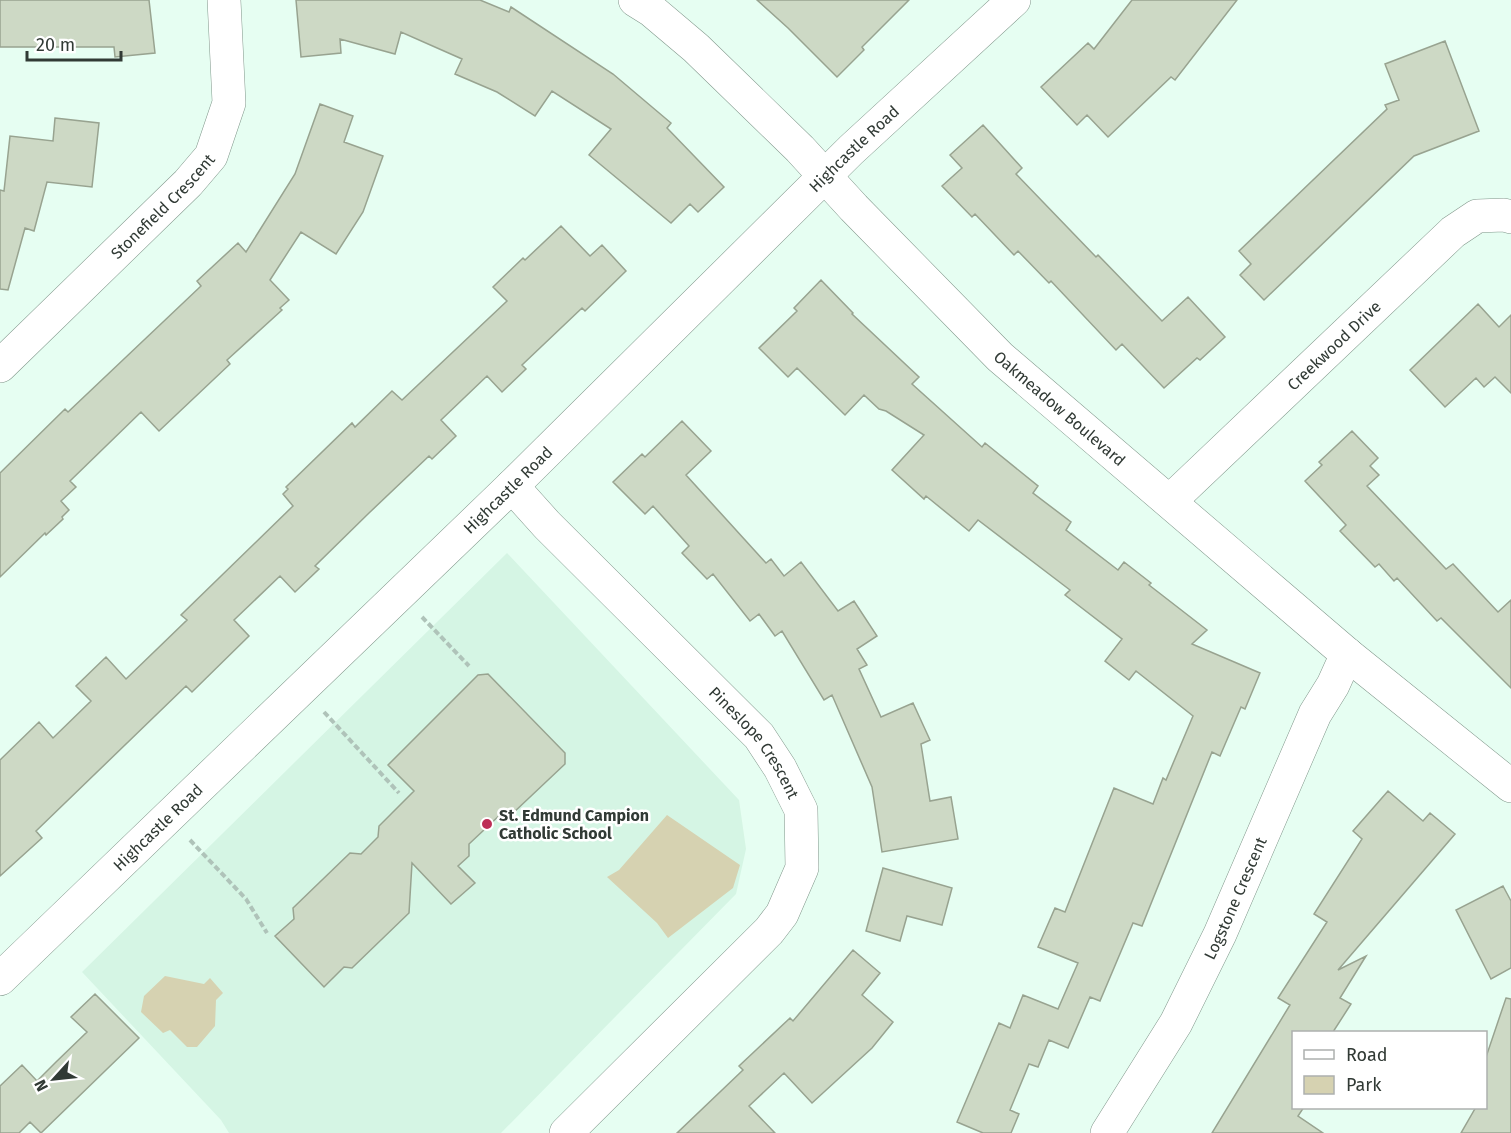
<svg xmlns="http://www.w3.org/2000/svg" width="1511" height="1133" viewBox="0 0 1511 1133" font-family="'Fira Sans',sans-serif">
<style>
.built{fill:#d5f5e4}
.green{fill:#d6d2b1}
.building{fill:#cdd9c5;stroke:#98a390;stroke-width:1.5}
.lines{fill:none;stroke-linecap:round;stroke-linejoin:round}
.minor-casing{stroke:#81978b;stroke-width:34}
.path{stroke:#afc3b9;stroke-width:4;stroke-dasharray:6 3;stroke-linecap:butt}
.minor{stroke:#fff;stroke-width:33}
.poi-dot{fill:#bd2e57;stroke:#fff;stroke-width:2}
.labels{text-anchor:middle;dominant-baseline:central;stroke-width:5;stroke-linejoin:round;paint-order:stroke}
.street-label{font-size:16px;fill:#313a35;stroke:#fff}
.poi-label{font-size:16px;font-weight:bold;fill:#313a35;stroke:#fff;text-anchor:start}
</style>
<rect width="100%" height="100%" fill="#e6fef2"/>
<!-- built -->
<path class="built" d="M507,553L739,800L746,849L736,894L501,1133H229L221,1120L82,972Z"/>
<!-- green -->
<path class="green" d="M667,815L740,865L733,888L668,938L657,923L607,877L619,870Z
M165,976L204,984L210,978L223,993L216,1000L215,1026L197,1047H187L170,1030L163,1033L141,1012L144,996Z"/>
<!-- building -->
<path class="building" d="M0,0H149L155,53L115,57L114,47H0Z
M296,0H480L509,12L511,7L613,74L671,123L667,128L724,187L698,212L690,204L671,223L589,155L611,129L552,91L535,116L497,92L455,74L462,59L401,32L395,54L340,39L341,53L301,57Z
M757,0H909L862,47L864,50L837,77L788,28Z
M1132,0H1237L1175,80L1171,77L1108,137L1087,115L1077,125L1041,87L1088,43L1094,49Z
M1445,41L1479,131L1414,156L1264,300L1240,275L1251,264L1239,251L1387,109L1385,105L1399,100L1385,64Z
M320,104L353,116L344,142L383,156L363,212L336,254L301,232L270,280L289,300L280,308L282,310L227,360L230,364L159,431L141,412L70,481L76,487L61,501L69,510L62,517L63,519L46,535L45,533L0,577V473L65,409L68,412L201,286L197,281L238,243L246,252L295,174Z
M55,118L99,123L92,187L47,182L34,231L25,228L8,290L0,289V190L4,191L10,136L53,141Z
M983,125L1022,168L1016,174L1096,257L1098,255L1162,321L1188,297L1225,337L1200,360L1197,358L1164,388L1122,344L1116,350L1051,281L1049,283L1018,251L1014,255L975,214L972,217L942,186L962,168L950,155Z
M561,226L590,256L602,245L626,271L585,311L582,308L522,365L526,369L502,392L487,376L441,420L456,436L432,459L429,456L369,513L315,566L319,569L295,592L280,576L234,620L249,636L192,692L186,686L36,831L42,838L0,876V760L39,722L53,738L91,701L76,686L106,657L126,679L187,620L181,615L293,506L283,494L288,489L286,487L352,423L355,427L392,391L402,400L507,301L493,287L523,258L525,260Z
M821,280L853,313L852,314L919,377L912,384L982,447L985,443L1038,486L1033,493L1071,522L1066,530L1118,570L1124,562L1151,583L1149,585L1207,630L1192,644L1260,673L1245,709L1241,707L1220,756L1212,752L1142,926L1133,923L1100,1001L1090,997L1068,1048L1049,1040L1038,1067L1029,1064L1010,1110L1019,1114L1011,1133H983L957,1122L999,1023L1010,1028L1023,995L1058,1009L1078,963L1038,947L1055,908L1065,912L1114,788L1153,804L1163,778L1166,780L1193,716L1136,671L1129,680L1105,661L1122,639L1065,595L1070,590L978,520L969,531L926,496L924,499L892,470L924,435L886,411L879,409L864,395L845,415L797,368L788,377L759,348L797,311L794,308Z
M1478,304L1499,327L1511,315V393L1495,377L1484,387L1476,378L1445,407L1410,370Z
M682,421L711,451L686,475L766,563L771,559L784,576L801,562L838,611L854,601L877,636L857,649L867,665L859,669L881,717L913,703L930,740L921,744L930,801L951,797L958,839L882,852L872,787L832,695L824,700L782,631L775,636L759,614L750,621L713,574L707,579L682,553L689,546L653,506L645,514L613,482L642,454L645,457Z
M1352,431L1378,458L1370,466L1379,475L1367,486L1446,569L1453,564L1498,612L1511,600V688L1441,618L1437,621L1397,578L1394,581L1379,564L1375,567L1340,531L1346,525L1305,481L1322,465L1319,462Z
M488,674L565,753V764L512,814L502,813L469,844V856L458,866L475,883L451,904L412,863L409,913L352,968L344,967L324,987L275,936L294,919L293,908L350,853L361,854L378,837L379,826L414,791L388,765L478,675Z
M1388,791L1423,821L1430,813L1455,834L1338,970L1366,956L1340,998L1351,1004L1333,1032H1293V1107H1304L1298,1116L1323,1133H1212L1290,1005L1278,998L1327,922L1314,914L1362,839L1353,831Z
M883,868L952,888L942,925L907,916L900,941L866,931Z
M1503,886L1511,901V968L1491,979L1456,910Z
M853,950L880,973L862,995L893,1022L872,1048L812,1103L784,1073L749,1106L775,1133H677L743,1070L739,1066L790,1018L793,1021Z
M95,994L139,1038L41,1133L30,1122L19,1133H0V1086L22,1065L37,1081L56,1062L87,1032L71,1017Z
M1506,998L1511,999V1133H1461L1476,1107H1485V1060Z"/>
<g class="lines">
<defs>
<g id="minor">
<path id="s1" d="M635,0L651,10L696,48L800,149L854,208L1000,357L1347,654L1511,786"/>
<path id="s2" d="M0,366L188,183L211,156L229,103L224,0"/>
<path id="s3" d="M512,486L547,525L759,736L780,768L801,810L802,868L782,914L769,931L566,1133"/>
<path id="s4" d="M1170,501L1453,232L1477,216L1504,215L1511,217"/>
<path id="s5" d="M0,979L512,486L851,150L1014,0"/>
<path id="s6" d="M1107,1133L1176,1023L1220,934L1315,714L1333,685L1347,654"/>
</g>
</defs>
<!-- minor casing -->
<use href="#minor" class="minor-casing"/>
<!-- path -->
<path class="path" d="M422,617L469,666
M324,712L399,793
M190,840L246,899L267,933"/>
<!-- minor -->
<use href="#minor" class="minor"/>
</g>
<!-- markers -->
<circle class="poi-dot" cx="487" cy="824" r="6"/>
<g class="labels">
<!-- street labels -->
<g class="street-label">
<text stroke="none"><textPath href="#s5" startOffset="1191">Highcastle Road</textPath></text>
<text stroke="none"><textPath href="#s2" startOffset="228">Stonefield Crescent</textPath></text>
<text stroke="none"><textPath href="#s4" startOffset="226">Creekwood Drive</textPath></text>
<text stroke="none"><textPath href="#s1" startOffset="590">Oakmeadow Boulevard</textPath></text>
<text stroke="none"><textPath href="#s5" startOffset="705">Highcastle Road</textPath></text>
<text stroke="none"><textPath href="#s3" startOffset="354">Pineslope Crescent</textPath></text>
<text stroke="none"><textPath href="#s5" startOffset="219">Highcastle Road</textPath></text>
<text stroke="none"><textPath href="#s6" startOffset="268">Logstone Crescent</textPath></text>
</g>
<!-- poi labels -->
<g class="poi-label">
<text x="499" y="815">St. Edmund Campion<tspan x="499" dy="18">Catholic School</tspan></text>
</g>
</g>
<!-- legend -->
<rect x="1292" y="1031" width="195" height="78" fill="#ffffff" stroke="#adb0ae" stroke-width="1.5"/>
<rect x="1304" y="1050" width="30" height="9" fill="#ffffff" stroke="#adb0ae" stroke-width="1.5"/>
<text x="1346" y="1061" font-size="18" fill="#313a35">Road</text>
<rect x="1304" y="1076" width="30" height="18" fill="#d6d2b1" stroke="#adb0ae" stroke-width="1.5"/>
<text x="1346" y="1091" font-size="18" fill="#313a35">Park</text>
<!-- north arrow -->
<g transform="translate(54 1079) rotate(243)" stroke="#ffffff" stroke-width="4.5" paint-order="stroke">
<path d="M0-4.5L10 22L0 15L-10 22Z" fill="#313a35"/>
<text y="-9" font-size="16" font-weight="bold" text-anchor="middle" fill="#313a35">N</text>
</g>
<!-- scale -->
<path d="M27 51v9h94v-9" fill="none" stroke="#313a35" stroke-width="3"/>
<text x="36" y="51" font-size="18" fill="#313a35" stroke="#ffffff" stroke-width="4.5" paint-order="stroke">20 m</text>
</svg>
